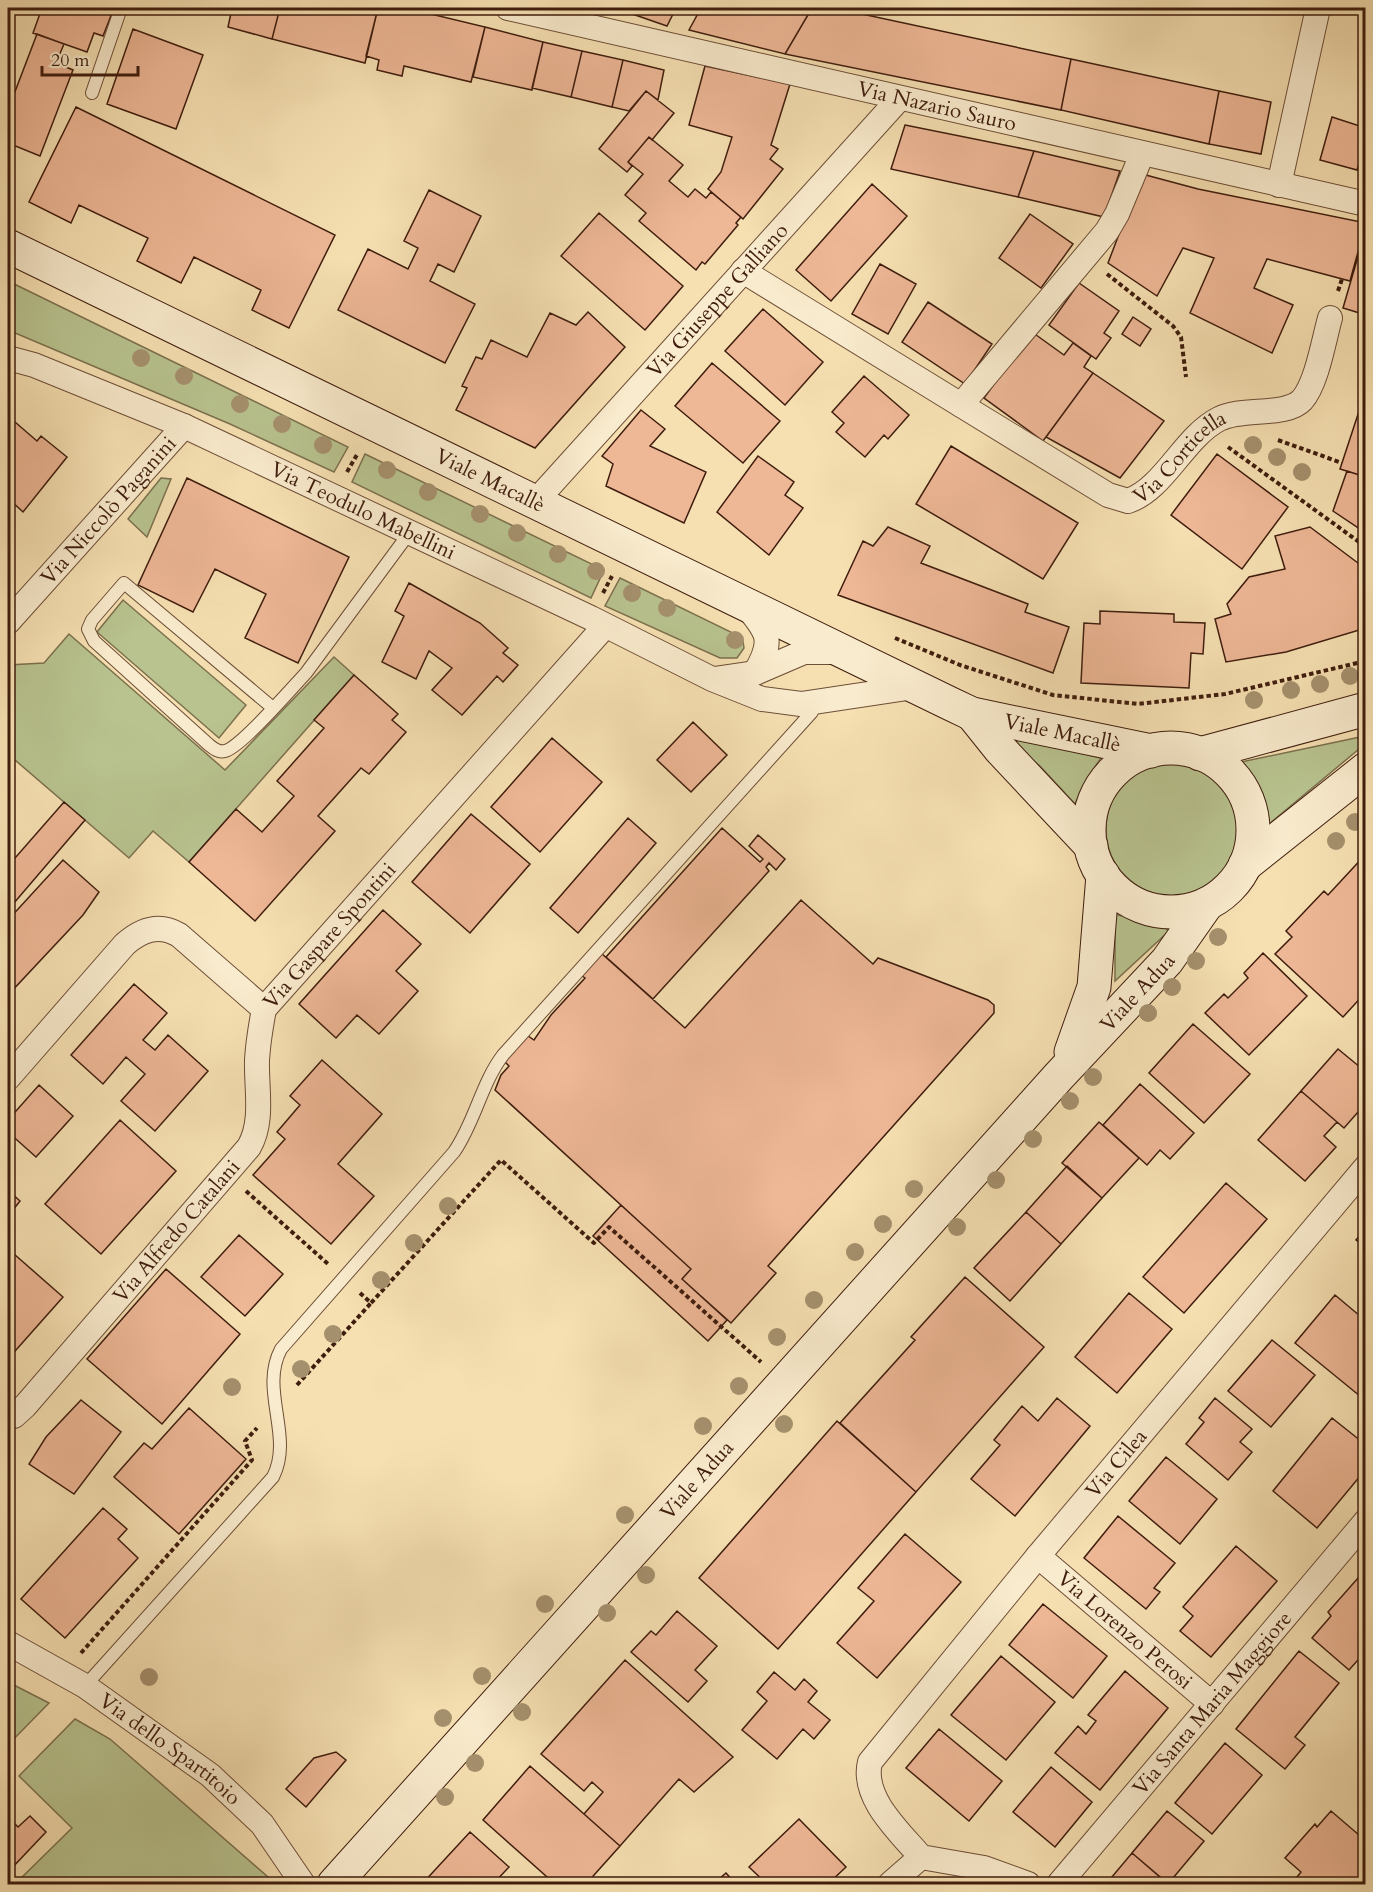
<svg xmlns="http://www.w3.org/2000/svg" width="1373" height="1892" viewBox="0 0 1373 1892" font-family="Cardo,serif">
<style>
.green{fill:#b8c38f;stroke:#7c704e;stroke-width:1.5}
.building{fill:#eeb796;stroke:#3f1d0e;stroke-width:1.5}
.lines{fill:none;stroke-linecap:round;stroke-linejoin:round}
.service-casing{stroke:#6d4e37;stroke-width:14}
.minor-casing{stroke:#6d4e37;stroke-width:26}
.secondary-casing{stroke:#3f1d0e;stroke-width:35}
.path{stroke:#3f1d0e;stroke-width:4;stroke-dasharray:4.5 3;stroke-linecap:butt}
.service{stroke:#f9ebcd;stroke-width:12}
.minor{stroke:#f9ebcd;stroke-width:24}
.secondary{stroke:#f9ebcd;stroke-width:33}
.tree{fill:#a5906d}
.labels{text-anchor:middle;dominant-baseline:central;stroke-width:4.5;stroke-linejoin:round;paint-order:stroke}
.street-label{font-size:21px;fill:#3f1d0e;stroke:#f9ebcd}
</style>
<rect width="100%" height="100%" fill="#f6e0b2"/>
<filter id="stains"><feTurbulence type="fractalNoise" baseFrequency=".00333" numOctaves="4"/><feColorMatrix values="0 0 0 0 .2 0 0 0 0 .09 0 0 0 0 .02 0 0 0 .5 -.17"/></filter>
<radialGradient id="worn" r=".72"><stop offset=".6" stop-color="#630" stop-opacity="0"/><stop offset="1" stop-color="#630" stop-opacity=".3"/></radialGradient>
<!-- green -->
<path class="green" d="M8,281L348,447L334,472L230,424L8,330Z
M365,454L604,570L591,598L352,482Z
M161,478L171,479L147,537L128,519Z
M620,578L739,636L743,641L744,648L737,658H720L605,606Z
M123,600L246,705L219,738L97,632Z
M69,634L225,770L334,657L354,675L189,862L153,831L129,858L8,754V665L44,663Z
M1365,736V744L1268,825L1255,784L1241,762Z
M1018,738L1101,758L1086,780L1075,804L1040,766L1015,747Z
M1106 829a67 67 0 1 1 134 0a67 67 0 1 1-134 0Z
M1115,914L1170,930L1115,981Z
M8,1682L49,1703L8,1745Z
M75,1719L110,1739L276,1884H15L72,1828L19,1776Z"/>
<!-- building -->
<path class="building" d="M42,8H114L103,36L94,33L87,52L33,33Z
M210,8H280L272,39L228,27L231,13Z
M280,8H378L365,63L272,39Z
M378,8H406L485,27L471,82L404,66L402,76L377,70L379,60L366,56Z
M615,8H676L667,26Z
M701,8H812L785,54L689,30Z
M812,8H834L1071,59L1061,110L785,54Z
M485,27L543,42L532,90L473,77Z
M133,29L203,55L176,129L107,104Z
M37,34L64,44L56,63L73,70L40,156L8,143V110Z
M543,42L582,51L571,97L532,88Z
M582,51L623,60L612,107L571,97Z
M1071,59L1219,91L1209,144L1061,110Z
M623,60L664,70L658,100L646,91L629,111L612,107Z
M705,66L790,84L771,145L778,149L770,159L783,169L743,219L708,189L721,172L732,137L689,125Z
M646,91L674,113L652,140L649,137L628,162L632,166L627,172L599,149Z
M1219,91L1271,102L1261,154L1209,144Z
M76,107L335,235L289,328L252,310L261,290L194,257L181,283L137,261L148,238L79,205L71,223L29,202Z
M1332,117L1366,128V141L1357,170L1320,160Z
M905,125L1034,151L1018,197L891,169Z
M649,137L683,165L669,181L688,197L695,189L706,198L711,192L741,217L736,223L738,225L705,264L702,262L696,270L639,221L646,213L625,195L643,174L628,162Z
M1366,141V173L1357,170Z
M1034,151L1120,171L1104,217L1018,197Z
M1142,174L1198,189L1366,223L1350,281L1267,259L1254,288L1293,305L1272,353L1190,313L1214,258L1183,248L1157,296L1108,263Z
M872,184L907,216L831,301L796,270Z
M429,190L481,216L454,272L438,264L430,281L475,304L445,363L338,310L368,249L408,269L418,248L404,241Z
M599,213L683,286L645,330L561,256Z
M1030,214L1073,244L1041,288L999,258Z
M1366,229V315L1343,308Z
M880,264L916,284L888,334L852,314Z
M1079,283L1119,311L1104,333L1111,338L1096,359L1049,325Z
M928,302L992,344L965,384L902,342Z
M763,309L823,362L785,405L725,351Z
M588,312L625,347L535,448L456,410L467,388L462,386L476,357L482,359L491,340L527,357L550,313L576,325Z
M1133,317L1151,329L1140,346L1122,334Z
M1032,332L1064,355L1073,343L1091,356L1084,367L1093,373L1043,441L984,398Z
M712,363L780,421L743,463L675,406Z
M1093,373L1164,421L1120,478L1046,437Z
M864,376L909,415L888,439L884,435L865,457L836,432L844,423L832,412Z
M1366,390V477L1340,469Z
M641,410L665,429L650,446L706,472L684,523L606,486L613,464L602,456Z
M8,416L37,441L41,436L67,457L23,512L8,498Z
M951,446L1078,523L1043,579L916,504Z
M1217,454L1288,507L1242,569L1171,515Z
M758,456L794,482L785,495L803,508L769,555L717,512Z
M1347,471L1366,477V533L1333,511Z
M187,478L349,557L298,663L245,638L266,594L215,569L193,612L138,585Z
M888,527L930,546L921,563L1028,604L1025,612L1069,627L1053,673L838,595L863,541L873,546Z
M1310,527L1366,569V628L1286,652L1226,662L1215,619L1231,614L1227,604L1249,577L1285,569L1275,536Z
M409,583L480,623L508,648L503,653L518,665L503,682L497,676L462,715L432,690L452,668L429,651L416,679L382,662L404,616L395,611Z
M1100,611L1174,614V622L1205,623L1203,654L1191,653L1189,688L1081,683L1084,623L1100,624Z
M354,675L398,714L392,720L406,732L369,774L361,768L318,816L335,831L255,921L189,862L236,809L262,832L294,796L277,781L324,728L314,720Z
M693,722L727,755L691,792L657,760Z
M552,738L602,782L540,852L491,807Z
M64,802L85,820L8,910V866Z
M471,814L530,864L470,933L412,882Z
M628,818L656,843L578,933L550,908Z
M722,828L760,862L763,859L749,846L758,835L785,859L776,870L769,863L766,867L769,871L653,999L606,957Z
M1366,854V992L1343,1017L1275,954L1292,937L1286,931L1324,891L1328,895Z
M63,860L99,892L83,915L8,995V920Z
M801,900L873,964L878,958L988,1000L994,1005V1013L768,1266L776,1273L731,1323L682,1279L691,1269L495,1090L501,1075L509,1066L504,1061L528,1036L534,1040L551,1015L585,978L581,975L601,953L685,1028Z
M383,910L421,944L396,971L418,991L379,1034L357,1015L336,1038L299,1004Z
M1263,953L1307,996L1249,1055L1205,1013L1224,994L1228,998L1248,978L1244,973Z
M134,984L167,1013L143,1040L155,1050L168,1035L208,1071L155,1131L121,1101L145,1074L126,1057L103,1084L71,1055Z
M1193,1024L1250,1074L1204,1123L1149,1073Z
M1338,1049L1366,1072V1103L1344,1128L1301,1091Z
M322,1060L382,1114L338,1164L374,1196L331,1244L253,1175L285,1139L277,1132L300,1105L290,1096Z
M1140,1084L1194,1133L1170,1159L1160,1150L1147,1165L1103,1125Z
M39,1085L73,1116L36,1157L8,1132V1120Z
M1301,1091L1337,1122L1324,1136L1336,1147L1305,1181L1258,1140Z
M120,1120L176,1171L101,1254L45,1204Z
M1099,1122L1139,1158L1102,1198L1062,1163Z
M1067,1166L1102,1198L1061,1244L1026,1212Z
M1226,1183L1267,1219L1184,1313L1143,1277Z
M8,1190L20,1201L8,1216Z
M621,1205L691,1269L682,1279L727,1320L708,1341L593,1236Z
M1026,1212L1061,1244L1010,1301L974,1268Z
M1366,1228V1248L1356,1240Z
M239,1235L283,1274L245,1316L201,1277Z
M14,1254L63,1297L8,1359V1261Z
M166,1269L240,1334L162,1424L87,1359Z
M965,1277L1044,1347L916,1492L840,1423L915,1340L911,1337Z
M1129,1293L1172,1329L1117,1393L1075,1357Z
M1335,1295L1366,1321V1401L1295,1343Z
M1272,1340L1315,1375L1271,1427L1228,1391Z
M1057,1398L1090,1426L1015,1516L971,1479L1000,1445L994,1440L1022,1406L1038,1421Z
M1215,1398L1252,1429L1240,1442L1252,1452L1228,1480L1186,1444L1204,1422L1199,1418Z
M81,1400L121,1432L74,1494L29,1464L46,1437Z
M189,1408L246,1459L179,1534L114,1477L144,1443L152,1449Z
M1332,1418L1366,1445V1469L1317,1528L1273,1491Z
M837,1421L916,1492L778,1649L699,1578Z
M8,1455L13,1460L8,1467Z
M1166,1457L1217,1499L1180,1544L1129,1501Z
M103,1508L127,1529L118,1539L138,1558L65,1638L21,1599Z
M1118,1516L1175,1563L1154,1588L1160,1592L1146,1609L1084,1558Z
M905,1534L961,1582L877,1678L837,1643L874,1601L858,1588Z
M1236,1546L1277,1581L1211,1657L1180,1631L1193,1616L1183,1607Z
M1366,1569V1651L1349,1670L1312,1638L1331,1616L1328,1612Z
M1043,1604L1107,1656L1073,1698L1009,1645Z
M677,1611L717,1646L695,1670L707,1681L688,1702L631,1652L651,1631L656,1635Z
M1299,1651L1339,1683L1295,1737L1305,1745L1285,1769L1236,1729Z
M1001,1656L1055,1702L1006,1760L951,1715Z
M625,1660L733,1757L694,1792L679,1779L620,1846L584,1814L603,1792L592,1782L584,1791L541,1754Z
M1125,1671L1168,1708L1100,1790L1055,1753L1078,1726L1086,1734L1096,1721L1088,1715Z
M774,1672L795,1690L804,1679L817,1691L808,1702L830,1720L814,1739L803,1729L777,1759L742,1730L767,1701L757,1692Z
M939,1729L1002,1781L969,1821L906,1768Z
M1225,1743L1262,1775L1212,1834L1175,1803Z
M336,1752L346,1760L306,1807L286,1789L314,1758Z
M530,1766L620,1846L586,1884H555L483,1820Z
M1051,1767L1092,1802L1055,1847L1013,1812Z
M1167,1811L1204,1841L1168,1884L1132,1853Z
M1331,1811L1366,1841V1882L1363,1884H1305L1297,1877L1301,1872L1285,1858L1315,1824L1317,1827Z
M30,1816L46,1832L8,1872V1817L18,1827Z
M799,1819L846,1867L828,1884H767L749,1867Z
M470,1832L509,1867L493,1884H422Z
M1132,1853L1166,1882L1163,1884H1106Z
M726,1873L736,1884H713Z"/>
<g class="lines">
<defs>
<path id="service" d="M92,93L121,8
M273,708L124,583L92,620L88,629L94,641L208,744C213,748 218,753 225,751C241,747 292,688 306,673L410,532
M85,1686L273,1477C294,1436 259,1390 281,1349L454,1152C475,1122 481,1084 503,1055L812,712"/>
<g id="minor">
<path id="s1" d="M508,8L1366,204"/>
<path d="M1279,185L1318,8"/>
<path d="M743,271L961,405L1107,231L1117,214L1142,154"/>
<path id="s2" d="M8,358L34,365L184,426L591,618L712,679L762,699L801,704L914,687"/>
<path id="s3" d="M961,405L1108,495L1128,501C1164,489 1184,437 1219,419C1242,407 1286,417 1302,400C1317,383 1324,339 1330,318"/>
<path id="s4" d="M535,502L899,99"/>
<path d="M746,606C769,633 774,641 755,673"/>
<path id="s5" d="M8,622L184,426"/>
<path d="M714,679L755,673L804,652H840"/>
<path id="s6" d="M8,1078L125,944C141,930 159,923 179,935L264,1009L605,626"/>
<path id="s7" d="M8,1416H14L25,1406L249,1147C264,1121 256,1088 257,1060C258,1043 261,1025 264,1009"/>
<path id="s8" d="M1038,1556L1212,1704"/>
<path id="s9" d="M8,1643L85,1686L210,1775L262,1824L303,1884"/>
<path d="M890,1884L921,1857"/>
<path id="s10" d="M1028,1884L984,1868L921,1857C900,1832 861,1798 870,1762L1038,1556L1366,1167"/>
<path id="s11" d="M1059,1884L1366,1521"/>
</g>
<g id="secondary">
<path id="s12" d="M8,246L951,704L972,714L1151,751"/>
<path d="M972,714L1000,749L1091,846"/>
<circle cx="1171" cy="830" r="82"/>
<path d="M1200,754L1366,709"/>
<path d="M1245,865L1366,769"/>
<path d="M1071,1052L1094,987L1103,875"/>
<path id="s13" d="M334,1884L1059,1076L1167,961L1207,904"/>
</g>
</defs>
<!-- service casing -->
<use href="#service" class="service-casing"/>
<!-- minor casing -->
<use href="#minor" class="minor-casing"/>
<!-- secondary casing -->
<use href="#secondary" class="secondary-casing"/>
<!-- path -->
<path class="path" d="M1107,274L1173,326L1181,337L1186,377
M1338,291L1342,279
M1278,440L1342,463
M1228,447L1366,547
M347,472L358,453
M603,593L612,576
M895,638L960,665L1053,695L1138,704L1225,694L1366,661
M246,1191L328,1264
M360,1293L371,1303L501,1160L594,1243L609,1227L761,1362
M297,1385L371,1303
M81,1653L252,1460L245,1441L257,1428"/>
<!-- service -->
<use href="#service" class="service"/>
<!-- minor -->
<use href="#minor" class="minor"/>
<!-- secondary -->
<use href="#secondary" class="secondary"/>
</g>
<!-- trees -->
<g class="tree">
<circle cx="141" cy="358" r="9"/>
<circle cx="184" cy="376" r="9"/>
<circle cx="240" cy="404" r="9"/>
<circle cx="282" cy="424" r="9"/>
<circle cx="323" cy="445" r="9"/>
<circle cx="1253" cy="445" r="9"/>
<circle cx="1277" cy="457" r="9"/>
<circle cx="387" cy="470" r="9"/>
<circle cx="1302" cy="472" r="9"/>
<circle cx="428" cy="492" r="9"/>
<circle cx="480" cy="514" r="9"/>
<circle cx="517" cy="533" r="9"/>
<circle cx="558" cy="554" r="9"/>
<circle cx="596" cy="571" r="9"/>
<circle cx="632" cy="593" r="9"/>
<circle cx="667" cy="608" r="9"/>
<circle cx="735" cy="640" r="9"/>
<circle cx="1350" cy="676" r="9"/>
<circle cx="1320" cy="684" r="9"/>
<circle cx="1291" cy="690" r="9"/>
<circle cx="1254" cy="700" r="9"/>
<circle cx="1355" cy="822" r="9"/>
<circle cx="1336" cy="841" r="9"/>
<circle cx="1218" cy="937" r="9"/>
<circle cx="1196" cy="961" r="9"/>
<circle cx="1172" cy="987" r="9"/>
<circle cx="1148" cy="1013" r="9"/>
<circle cx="1093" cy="1077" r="9"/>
<circle cx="1070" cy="1101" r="9"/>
<circle cx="1033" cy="1139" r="9"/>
<circle cx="996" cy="1180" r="9"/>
<circle cx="914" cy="1189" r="9"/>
<circle cx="448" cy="1206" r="9"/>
<circle cx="883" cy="1224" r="9"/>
<circle cx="957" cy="1227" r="9"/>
<circle cx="414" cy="1243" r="9"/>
<circle cx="855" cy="1252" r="9"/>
<circle cx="381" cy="1280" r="9"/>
<circle cx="814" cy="1300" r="9"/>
<circle cx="333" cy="1334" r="9"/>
<circle cx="777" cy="1337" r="9"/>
<circle cx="301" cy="1369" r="9"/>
<circle cx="739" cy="1386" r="9"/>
<circle cx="232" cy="1387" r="9"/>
<circle cx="784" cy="1424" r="9"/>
<circle cx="703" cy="1426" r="9"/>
<circle cx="625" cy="1515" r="9"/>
<circle cx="646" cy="1575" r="9"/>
<circle cx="545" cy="1604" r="9"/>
<circle cx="607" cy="1613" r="9"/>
<circle cx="482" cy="1676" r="9"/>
<circle cx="149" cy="1677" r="9"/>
<circle cx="522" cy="1712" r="9"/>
<circle cx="443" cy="1718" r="9"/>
<circle cx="475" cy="1763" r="9"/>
<circle cx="445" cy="1797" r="9"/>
</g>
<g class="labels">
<!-- street labels -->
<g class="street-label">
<text stroke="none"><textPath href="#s1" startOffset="440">Via Nazario Sauro</textPath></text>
<text stroke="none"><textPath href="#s4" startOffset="272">Via Giuseppe Galliano</textPath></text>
<text stroke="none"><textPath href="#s3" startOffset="262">Via Corticella</textPath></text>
<text stroke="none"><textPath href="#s12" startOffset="536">Viale Macallè</textPath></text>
<text stroke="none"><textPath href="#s2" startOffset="387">Via Teodulo Mabellini</textPath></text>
<text stroke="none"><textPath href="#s5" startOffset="150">Via Niccolò Paganini</textPath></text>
<text stroke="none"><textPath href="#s12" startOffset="1164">Viale Macallè</textPath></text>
<text stroke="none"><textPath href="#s6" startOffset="448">Via Gaspare Spontini</textPath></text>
<text stroke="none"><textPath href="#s13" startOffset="1200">Viale Adua</textPath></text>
<text stroke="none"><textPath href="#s7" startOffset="252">Via Alfredo Catalani</textPath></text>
<text stroke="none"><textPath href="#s10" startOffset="610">Via Cilea</textPath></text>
<text stroke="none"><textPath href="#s13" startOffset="543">Viale Adua</textPath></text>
<text stroke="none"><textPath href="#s8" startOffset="114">Via Lorenzo Perosi</textPath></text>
<text stroke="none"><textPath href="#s11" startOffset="237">Via Santa Maria Maggiore</textPath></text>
<text stroke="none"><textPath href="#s9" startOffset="194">Via dello Spartitoio</textPath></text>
</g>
</g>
<!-- margin -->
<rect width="1373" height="1892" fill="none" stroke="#f6e0b2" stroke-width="30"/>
<rect x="9" y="9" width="1355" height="1874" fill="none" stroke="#3f1d0e" stroke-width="3"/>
<rect x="15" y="15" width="1343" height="1862" fill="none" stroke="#3f1d0e" stroke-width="1.5"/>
<!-- scale -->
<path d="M42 66v9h96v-9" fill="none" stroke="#3f1d0e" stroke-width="3"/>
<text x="51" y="66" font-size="18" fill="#3f1d0e" stroke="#f9ebcd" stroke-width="4.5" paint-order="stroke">20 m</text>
<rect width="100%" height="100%" filter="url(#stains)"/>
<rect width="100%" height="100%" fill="url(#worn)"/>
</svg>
